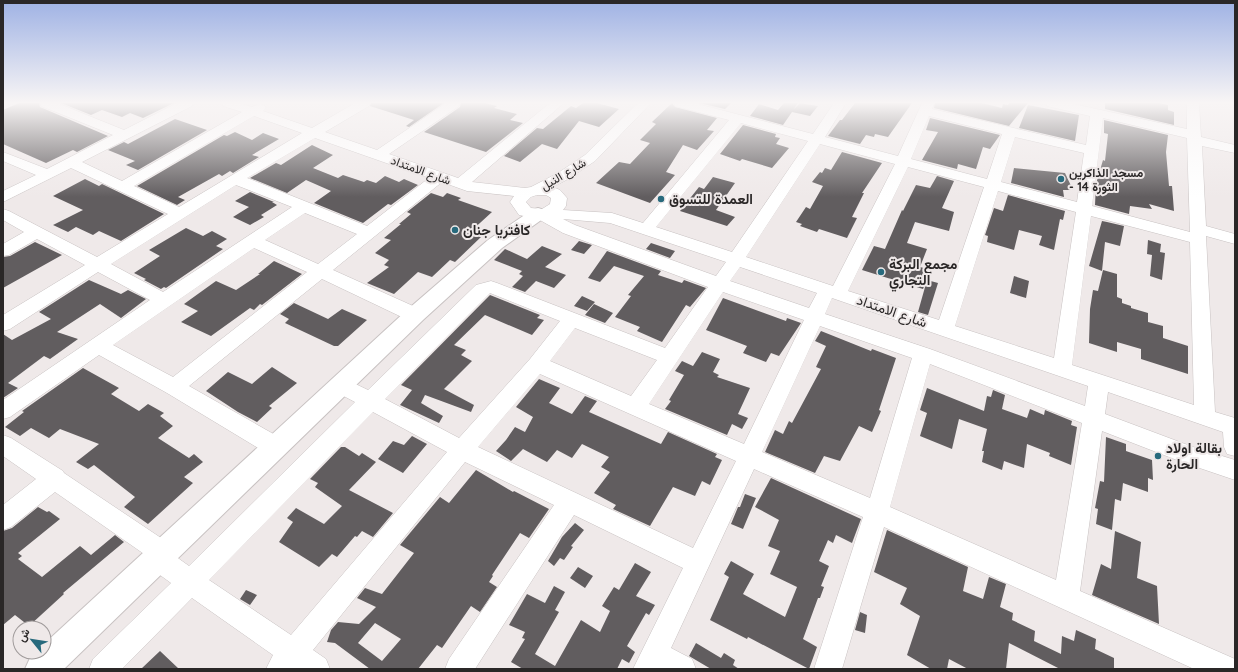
<svg xmlns="http://www.w3.org/2000/svg" width="1238" height="672" viewBox="0 0 1238 672" font-family="Quicksand,Vazirmatn,sans-serif">
<style>
.building{fill:#615d5f;fill-rule:evenodd}
.lines{fill:none;stroke-linecap:round;stroke-linejoin:round}
.minor-casing{stroke:#c8c2c2;stroke-width:1}
.major-casing{stroke:#c8c2c2;stroke-width:2}
.minor{fill:#fff;fill-rule:evenodd}
.major{fill:#fff;fill-rule:evenodd}
.poi-dot{fill:#286a7d;stroke:#efe9e9;stroke-width:1.5}
.labels{text-anchor:middle;dominant-baseline:central;stroke-width:4;stroke-linejoin:round;paint-order:stroke}
.far-street-label{font-size:12px;fill:#2a2727;stroke:#efe9e9}
.far-poi-label{font-size:12px;font-weight:bold;fill:#2a2727;stroke:#efe9e9;text-anchor:start}
.poi-label{font-size:14px;font-weight:bold;fill:#2a2727;stroke:#efe9e9;text-anchor:start}
.street-label{font-size:14px;fill:#2a2727;stroke:#efe9e9}
</style>
<rect width="100%" height="100%" fill="#efe9e9"/>
<!-- building -->
<path class="building" d="M19,103H39L40,107L108,136L77,152L73,150L46,163L3,144V110Z
M61,103H174L143,118L130,113L122,117L102,110L91,115Z
M371,103H444L409,127L406,126L414,120L370,106Z
M461,103H485L497,106L494,108L517,114L510,120L523,123L486,152L424,132L460,107Z
M583,103H597L619,109L599,127L579,121L557,149L542,144L520,162L504,156L537,128L543,129L571,106L576,108Z
M672,103L675,107L717,118L707,130L714,131L697,150L683,145L666,172L675,175L650,203L596,183L619,162L630,164L650,143L640,140L656,124L652,122Z
M699,103H731L725,109Z
M784,103H798L794,109L800,103L818,106L810,116L792,112L783,125L750,116L759,104L778,110Z
M855,103H912L888,137L875,134L874,137L866,135L860,144L828,136L840,120H842Z
M935,103H982L1002,108L1003,104L1008,105L1009,103H1028L1009,126L934,108Z
M1105,103H1159L1168,105V110L1174,112V125L1105,109Z
M1028,105L1079,115L1075,141L1019,128Z
M930,118L1000,135L990,149L983,147L976,169L958,164L957,169L922,160L938,132L926,130Z
M175,119L207,130L138,170L126,165L135,161L108,150L124,142L128,144Z
M1104,120L1168,135L1166,152L1169,186H1172L1174,211L1149,204L1152,209L1130,206L1129,214L1095,205L1096,184L1103,160L1105,161L1108,134L1104,133Z
M743,125L776,134L775,137L780,138L776,144L789,148L772,168L742,159L740,161L720,154Z
M235,132L252,140L263,133L279,139L252,155L259,157L233,173L230,171L222,176L219,174L178,197L185,200L177,205L137,186L224,135L227,136Z
M312,145L333,155L313,168L338,178L343,175L364,182L367,180L376,183L385,176L399,182L404,179L418,185L391,205L388,204L363,223L314,203L331,191L306,180L287,193L250,178L276,163L281,165Z
M842,152L882,163L862,193H864L852,217L857,218L847,238L819,229L817,232L800,226L802,224L796,222L806,207L810,209L823,186L812,182L820,172L822,173L825,168L831,170Z
M1014,168L1065,173L1073,190H1063L1064,197L1011,183Z
M937,176L954,181L942,208L954,212L949,231L915,222L907,243L927,249L920,267L931,270L923,289L862,270L874,246L885,249L902,210L903,211L916,185L930,188Z
M713,177L735,183L716,210L735,217L727,226L680,211L699,187L704,189Z
M85,179L99,186L102,184L164,214L121,241L99,231L93,235L76,227L68,232L53,225L83,210L53,196Z
M250,192L274,202H272L277,205L261,215L264,217L250,225L233,217L249,207L235,201Z
M431,193L443,197L447,193L461,198L458,200L492,212L469,233L481,237L455,262L450,260L432,277L418,272L394,294L367,283L389,267L384,265L389,260L375,253L391,240L384,238L401,224H399L411,214L407,212Z
M1008,195L1065,211L1063,220L1060,219L1054,250L1039,245L1042,236L1019,230L1014,250L987,242L988,236L985,235L994,208L1003,211Z
M1102,221L1107,222V226V222L1124,226L1120,246L1105,242L1102,271L1089,266Z
M186,228L203,236L212,231L227,239L216,246L223,249L166,288L164,287L161,289L144,280L146,279L134,273L160,256L149,250Z
M1148,240L1161,244L1160,252L1165,253L1162,280L1150,276L1152,255L1147,254Z
M579,241L592,245L584,254L571,250Z
M35,242L62,255L3,288V257L10,256Z
M651,243L675,251L670,258L646,249Z
M542,246L562,254L545,267L566,275L554,288L536,281L525,292L512,287L523,276L519,274L522,271L494,260L505,249L527,259Z
M607,251L661,271L658,275L682,283L684,280L706,288L690,307L686,305L662,342L637,331L640,327L615,317L631,296L628,295L644,276L614,266L600,282L588,278Z
M274,261L302,274L262,305L260,304L254,310L250,308L211,336L181,322L198,311L184,304L216,281L236,290L260,274H258Z
M1103,270L1117,274V297L1122,299V303L1131,306V308L1148,313V322L1163,326V338L1188,346V374L1141,359V349L1117,342V352L1089,343L1090,309L1093,290L1098,291Z
M1014,276L1029,281L1026,298L1010,293Z
M89,280L121,294L128,290L146,299L121,318L100,304L57,332L78,339L50,359L44,356L8,383L18,388L3,398V334L12,340L51,319L39,312Z
M927,280L938,283L928,315L918,312Z
M490,295L540,315L537,318L544,320L532,335L485,315L454,345L466,350L461,355L472,361L444,389L474,405L471,412L425,395L421,403L443,416L439,423L400,405L412,390L401,385Z
M582,296L595,302L587,311L574,306Z
M723,298L786,321L787,318L801,323L779,356L771,353L766,362L743,353L747,346L706,330Z
M294,303L328,319L342,309L367,320L338,346H334L285,323L289,319L280,314Z
M594,304L613,313L605,323L585,315Z
M821,331L871,351L872,349L896,358L879,410L881,411L872,432L859,426L840,461L824,456L815,473L765,452L775,430L783,434L789,421L792,423L821,369L816,367L826,346L815,341Z
M702,352L720,359L713,372L719,375L717,377L750,388L738,414L748,418L742,429L732,424L727,435L665,409L671,401L669,400L684,375L675,371L682,361L693,366Z
M272,367L297,383L269,406L272,408L257,422L238,412L206,391L228,372L252,384Z
M83,368L119,388L111,394L139,411L148,404L164,413L160,416L173,426L158,438L189,458L194,454L203,462L184,477L193,483L148,524L124,507L135,497L94,465L88,469L76,462L99,444L60,429L49,438L31,428L20,436L5,427L24,412L22,411Z
M539,379L560,388L549,403L572,414L585,396L597,401L589,412L661,444L668,432L717,454L715,457L722,460L710,485L702,481L695,496L673,487L650,526L613,509L616,505L594,493L610,472L601,467L609,457L582,444L572,458L557,450L547,462L523,449L511,461L496,451L506,440L515,427L525,432L533,417L516,407Z
M927,388L984,411L987,396L991,397L993,390L1005,395L1002,409L1027,418L1030,409L1044,415L1045,410L1072,421L1071,425L1077,427L1071,465L1049,456L1050,453L1027,444L1024,468L1004,461L1002,470L982,462L984,451H982L987,429L959,419L952,449L920,436L927,413L920,410Z
M412,436L427,444L403,473L378,459L393,441L404,445Z
M1106,437L1126,444V451L1152,460L1153,480L1148,478V492L1123,483L1121,501L1115,499L1112,530L1096,524L1098,509L1095,508L1100,481L1104,482Z
M341,447H345L359,456L362,453L376,462L349,490L393,513L373,537L362,531L357,537L355,536L337,557L332,554L319,567L279,542L293,522L287,518L296,508L324,524L342,506L315,487L318,483L310,479Z
M476,470L513,492L514,491L549,509L529,538L520,533L492,575L493,576L489,582L497,587L480,612L471,606L442,648L437,645L418,669H370L335,643L327,642L331,630L338,622L359,624L376,607L357,598L365,588L382,594L414,553L400,545L440,497L449,503ZM375,623L401,639L382,661L358,643Z
M771,478L861,519L852,543L836,535L833,543L828,540L819,561L829,566L821,586L824,587L820,598H818L803,639L817,647L809,669L748,637L747,639L710,620L729,577L724,574L731,561L754,574L743,594L785,617L797,587L770,574L780,551L768,546L779,520L755,507Z
M745,494L756,498L743,529L731,524L738,507H740Z
M38,507L47,512L49,511L60,519L18,553L22,556L18,559L42,577L80,546L91,555L115,535L124,542L63,593L64,594L29,626L15,615L3,625V531L12,528Z
M575,523L584,530L571,546L573,547L564,560L560,558L554,566L548,561L562,537Z
M887,530L968,567L963,591L983,599L989,577L1006,584L1000,607L1013,613L1012,620L1035,631L1034,641L1061,654L1062,636L1074,641L1076,630L1096,639L1095,649L1114,658V669H1060L1009,643L1006,669H968L949,659L947,669H931L907,655L920,616L900,604L907,588L874,572Z
M1115,531L1141,542L1137,578L1157,586L1159,624L1092,595L1101,564L1111,569Z
M635,563L651,572L636,596L655,605L649,615L646,613L627,646L635,652L629,663L622,659L617,669H523L511,662L525,639L522,638L525,632L509,625L527,594L545,603L554,586L565,592L555,610L559,612L535,654L555,666L581,620L600,632L610,611L602,606L614,587L619,590Z
M578,567L593,576L585,588L570,578Z
M246,590L257,595L250,605L240,599Z
M860,612L867,615L865,633L855,630Z
M696,643L721,658L724,653L735,660L733,665L739,669H711L689,656Z
M160,651L179,669H141Z"/>
<g class="lines">
<defs>
<path id="minor" d="M40,103H57L124,130L177,103H193L192,106L82,162L122,181L242,112L223,106L222,103H240L252,107L259,104L264,105L266,108L263,111L312,128L355,103H370L369,106L325,132L377,150L446,103H460L459,106L389,154L458,178L550,103H564L472,182L525,188L531,187L558,173L585,155L638,103H651L595,161L568,179L553,187L560,190L567,198L566,206L563,210L612,213L643,223L729,120L675,106L674,103H694L813,134L834,103H846L825,137L898,156L922,103H934L932,109L1086,145L1090,116L1047,106L1046,103H1069L1187,129V103H1199L1201,137L1235,145V153L1202,146L1206,226L1235,234V244L1206,236L1215,412L1235,418V456L1227,454L1224,447L1223,432L1108,392L1105,414L1193,447L1235,460V480L1182,462L1102,431L1080,591L1235,659V669H1194L884,527L842,669H814L863,517L754,469L671,648L692,659L696,669H633L683,568L574,515L475,669H445L449,659L554,505L465,462L313,650L326,659L330,669H266L273,655L192,598L122,669H89L93,659L171,583L149,567L146,559L147,556L55,492L11,527L3,530V505L36,479L3,456V435L11,438L63,471L64,473L173,546L176,554L175,556L189,566L355,402L334,391L331,385L334,379L341,377L368,390L476,285L491,281L497,283L665,348L708,287L563,233L538,219L519,215L510,202L514,196L467,191L442,182L333,270L422,310L424,315L422,320L415,322L408,320L322,279L189,386L284,440L287,447L284,454L276,456L268,454L167,393L99,355L10,417L3,419V400L150,300L98,272L10,329L3,331V315L85,265L37,239L9,255L3,256V244L24,232L3,220V209L9,211L97,257L168,214L71,168L3,202V191L36,175L3,161V152L47,169L113,135L41,106ZM254,116L302,133L179,207L134,186ZM929,116L1002,134L987,179L911,159ZM1103,118L1187,138L1190,232L1092,206ZM741,123L808,141L732,252L656,227ZM1015,137L1084,153L1077,202L1001,182ZM315,138L429,178L367,226L247,178ZM820,144L895,164L833,286L746,257ZM908,167L984,187L939,320L848,291ZM236,185L292,207L163,292L111,264ZM998,191L1076,212L1054,358L955,326ZM537,195H546L551,198L550,204L542,209L531,208L526,202L531,197ZM305,213L357,234L318,264L265,240ZM1091,216L1190,242L1194,405L1072,365ZM563,219L610,223L726,262L716,276L575,225ZM254,248L307,272L173,377L113,345ZM740,267L817,293L809,308L730,281ZM723,292L804,320L744,444L649,404ZM490,293L560,321L530,359L459,438L385,399ZM832,298L1088,386L1085,406L930,349L825,314ZM820,326L912,358L870,498L762,452ZM575,328L657,360L631,396L550,361ZM930,364L1082,423L1056,580L890,507ZM540,374L736,461L693,548L478,447ZM373,412L447,452L291,635L209,580Z"/>
<path id="major" d="M538,208L544,210L547,214L544,218L502,248L423,320L64,669H25L30,658L36,652H44V644L407,310L488,240L532,210Z"/>
</defs>
<!-- minor casing -->
<use href="#minor" class="minor-casing"/>
<!-- major casing -->
<use href="#major" class="major-casing"/>
<!-- minor -->
<use href="#minor" class="minor"/>
<!-- major -->
<use href="#major" class="major"/>
</g>
<!-- sky -->
<linearGradient id="sky" x2="0" y2="1"><stop stop-color="#9fb2e4"/><stop offset="0.52" stop-color="#f8f5f5"/><stop offset="1" stop-color="#f8f5f5" stop-opacity="0"/></linearGradient>
<rect width="1238" height="197" fill="url(#sky)"/>
<!-- markers -->
<g class="poi-dot">
<circle cx="1061" cy="179" r="4"/>
<circle cx="661" cy="199" r="4"/>
<circle cx="455" cy="230" r="4"/>
<circle cx="881" cy="272" r="4"/>
<circle cx="1158" cy="456" r="4"/>
</g>
<g class="labels">
<!-- far-street labels -->
<g class="far-street-label">
<text transform="translate(421 170) rotate(20)">شارع الامتداد</text>
<text transform="translate(563 174) rotate(-31)">شارع النيل</text>
</g>
<!-- far-poi labels -->
<g class="far-poi-label">
<text x="1069" y="172">مسجد الذاكرين<tspan x="1069" dy="14">- الثورة 14</tspan></text>
</g>
<!-- poi labels -->
<g class="poi-label">
<text x="669" y="199">العمدة للتسوق</text>
<text x="463" y="230">كافتريا جنان</text>
<text x="889" y="264">مجمع البركة<tspan x="889" dy="16">التجاري</tspan></text>
<text x="1166" y="448">بقالة اولاد<tspan x="1166" dy="16">الحارة</tspan></text>
</g>
<!-- street labels -->
<g class="street-label">
<text transform="translate(892 311) rotate(19)">شارع الامتداد</text>
</g>
</g>
<!-- border -->
<rect width="1238" height="672" fill="none" stroke="#2a2727" stroke-width="8"/>
<!-- north arrow -->
<g transform="translate(32 640) rotate(300)"><circle r="19" fill="#efe9e9" stroke="#a09b9b"/>
<path d="M0-3L7 15L0 10L-7 15Z" fill="#286a7d"/>
<text y="-6" font-size="11" font-weight="bold" text-anchor="middle" fill="#2a2727">ش</text>
</g>
</svg>
